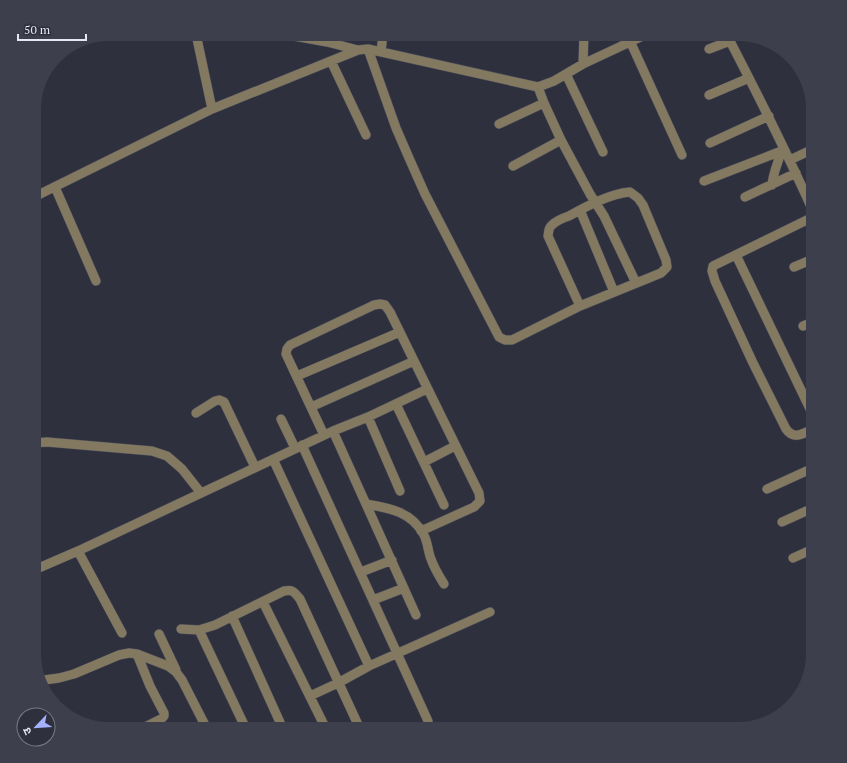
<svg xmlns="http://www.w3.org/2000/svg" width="847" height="763" viewBox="0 0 847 763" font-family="'PT Serif','Noto Sans Devanagari',serif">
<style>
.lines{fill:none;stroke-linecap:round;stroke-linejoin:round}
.minor-casing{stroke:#4b4d5b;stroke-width:10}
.minor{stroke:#837860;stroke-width:9}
</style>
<rect width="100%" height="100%" fill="#2e303e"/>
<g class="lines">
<defs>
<path id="minor" d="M196,34L212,109
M283,34L327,42L358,50
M727,34L730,41C759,97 787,153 813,211
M630,41L682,155
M368,49L396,128L409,158L425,194L499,337L505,340H512L580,306L661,273L667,267L666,260L643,205L638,198L630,192C609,194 587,206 569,216C563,218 556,221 552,225C548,228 549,231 548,236L580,306
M709,49L730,41
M381,52L383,34
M331,61L366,135
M583,64L584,34
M566,74L603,152
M538,87L544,103L561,140L590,194L604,216L636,283
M709,95L749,78
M499,124L544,103
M710,143L769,116
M790,160L813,149
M513,166L561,140
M704,181L784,150
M772,185C773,173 778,163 781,152
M55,187L96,281
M34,197L212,109L358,50L368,49L538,87L554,81L583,64L647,34
M745,197L796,173
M580,210L614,292
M736,255L813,415
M794,267L813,259
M803,326L813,322
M297,376L400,332
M396,404L444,505
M311,407L414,361
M196,413L215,401L219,400L224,402L255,467
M368,417L400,491
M281,419L295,448
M813,429C802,434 794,440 786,429L753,363L715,281L712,271L713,266L813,217
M333,431L416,615
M324,435L286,354L287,349L290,345L374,305L380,304L385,305L390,312L479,493L480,501L474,507L421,531
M34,443L47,442L152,451L167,456L182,469L201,493
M302,445L428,721V725L423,729
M273,459L369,666
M424,462L455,446
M767,489L813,468
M366,504C390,508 412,512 424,535C428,543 428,552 431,559C434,568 439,576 444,584
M782,522L813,508
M78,551L122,633
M793,558L813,549
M34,570L78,551L333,431L368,417L427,389
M361,572L392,560
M373,600L404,588
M263,602L326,729
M232,616L283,729
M181,629L199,630L215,625L284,591C293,589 294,592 300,599L360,729
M199,630L246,729
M159,634L176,670
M137,654L150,686L164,713V716L161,719L141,729
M44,680L59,678L74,674L119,655L129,653L137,654L168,666L176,672L182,680L207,729
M310,696L338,683L369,666L490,612"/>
</defs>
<!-- minor casing -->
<use href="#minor" class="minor-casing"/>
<!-- minor -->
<use href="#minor" class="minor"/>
</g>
<!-- crop -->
<path d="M0 0H847V763H0ZM109 41H738A68 68 0 0 1 806 109V654A68 68 0 0 1 738 722H109A68 68 0 0 1 41 654V109A68 68 0 0 1 109 41Z" fill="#3d3f4c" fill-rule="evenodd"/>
<!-- north arrow -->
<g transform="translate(36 727) rotate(245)"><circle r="19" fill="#2e303e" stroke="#787a86"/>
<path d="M0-3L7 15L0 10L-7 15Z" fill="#a5b1fc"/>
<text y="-6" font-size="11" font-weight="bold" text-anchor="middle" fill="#e6e8f1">उ</text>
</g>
<!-- scale -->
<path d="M18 34v6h68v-6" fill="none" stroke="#e6e8f1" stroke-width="2"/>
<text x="24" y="34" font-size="12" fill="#e6e8f1" stroke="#2e303e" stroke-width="3" paint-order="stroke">50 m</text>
</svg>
